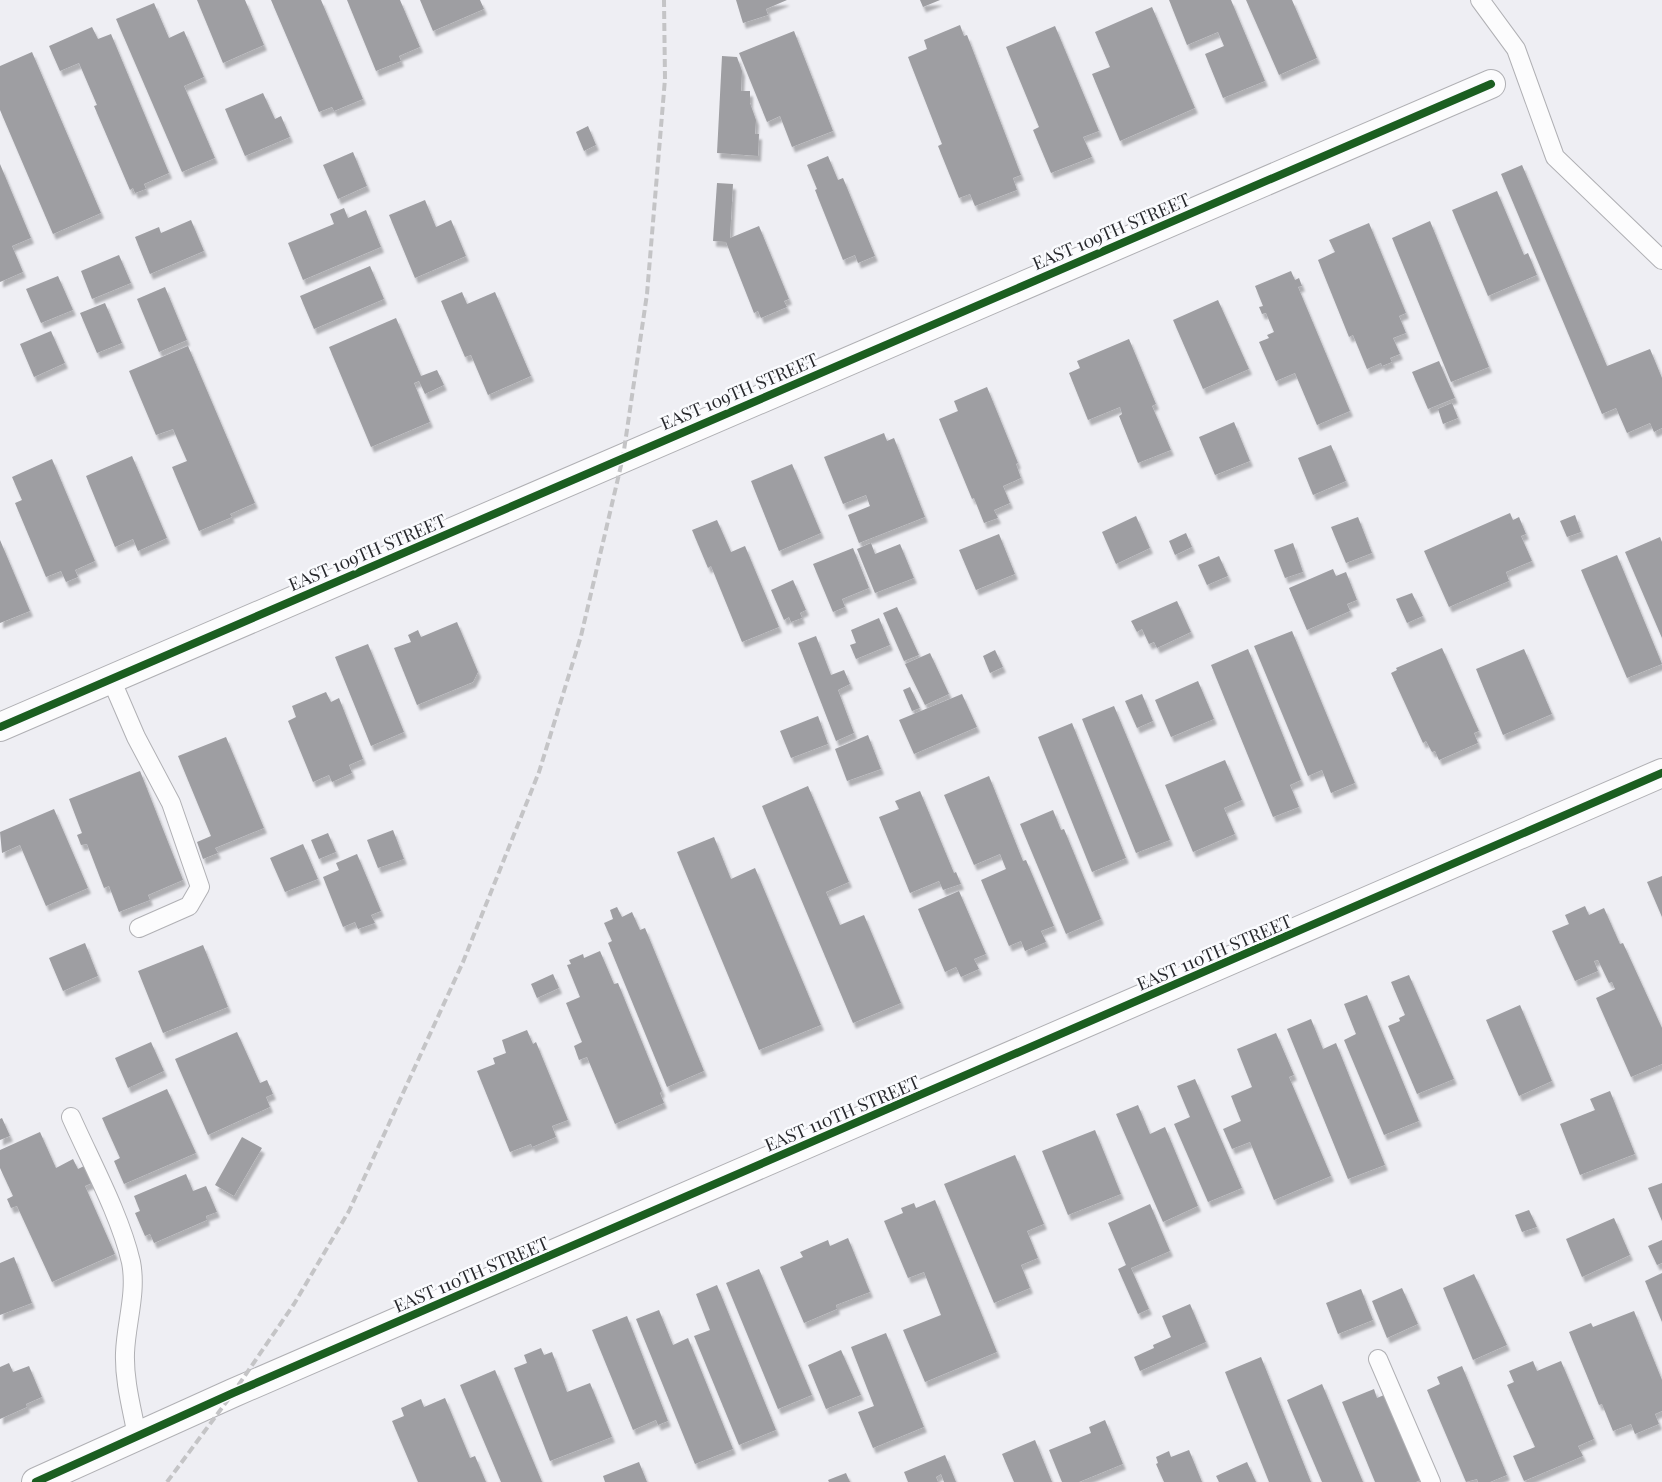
<svg xmlns="http://www.w3.org/2000/svg" width="1662" height="1482" viewBox="0 0 1662 1482" font-family="'Playfair Display',serif">
<style>
.building{fill:#9e9ea2;filter:url(#shadow)}
.lines{fill:none;stroke-linecap:round;stroke-linejoin:round}
.service-casing{stroke:#b0b0b4;stroke-width:20}
.minor-casing{stroke:#b0b0b4;stroke-width:30}
.service{stroke:#fcfcfd;stroke-width:18}
.minor{stroke:#fcfcfd;stroke-width:28}
.rail{stroke:#c4c4c6;stroke-width:4;stroke-dasharray:8 4;stroke-linecap:butt}
.cycleway-casing{stroke:#fafbfe;stroke-width:11}
.cycleway{stroke:#1b5e20;stroke-width:8}
.labels{text-anchor:middle;dominant-baseline:central;stroke-width:5;stroke-linejoin:round;paint-order:stroke}
.street-label{font-size:18px;fill:#27282c;stroke:#fafbfe}
</style>
<defs>
<filter id="shadow"><feDropShadow dx="3" dy="5.5" stdDeviation="1" flood-color="#0004"/></filter>
</defs>
<rect width="100%" height="100%" fill="#eeeef3"/>
<!-- building -->
<path class="building" d="M197,0H245L264,45L223,63Z
M271,0H321L363,99L334,111L332,107L319,112Z
M347,0H400L420,47L399,56L401,61L376,71Z
M420,0H480L484,9L433,31Z
M736,0H787L766,9L768,15L743,23Z
M920,0H940L923,7Z
M1169,0H1231L1265,81L1223,98L1205,54L1224,46L1218,32L1187,45Z
M1246,0H1292L1317,58L1279,75Z
M154,3L169,38L184,31L204,77L184,86L215,158L182,172L116,19Z
M1152,7L1195,108L1120,141L1092,74L1110,67L1095,32Z
M960,25L964,36L967,35L1021,175L1013,178L1017,190L975,206L970,194L959,198L938,146L942,144L908,57L927,49L924,40Z
M1055,26L1099,131L1083,137L1092,157L1051,173L1033,130L1039,127L1006,47Z
M92,27L98,39L111,34L169,173L144,184L146,189L135,193L133,188L130,190L94,106L97,105L79,63L60,71L49,46Z
M794,31L833,131L792,147L780,116L767,122L739,53Z
M32,52L101,213L53,234L0,110V66Z
M722,56L737,57L742,71L741,91H750V103L756,120L755,134H759L758,156L717,153Z
M263,93L275,119L281,116L290,137L245,156L225,109Z
M588,126L596,145L584,151L576,132Z
M353,152L367,186L338,199L323,165Z
M828,156L838,180L843,178L875,256L858,263L855,255L843,260L815,190L817,189L807,165Z
M0,164L31,238L12,246L23,272L0,282Z
M1522,165L1607,366L1650,349L1662,378V428L1654,432L1650,423L1627,433L1616,408L1602,414L1501,174Z
M717,183L733,184L730,238L759,226L789,299L784,301L787,307L761,318L758,311L754,313L726,242L713,241Z
M1497,191L1524,255L1528,253L1537,275L1488,296L1452,210Z
M425,200L436,227L451,220L466,256L415,278L389,215Z
M344,208L348,218L366,210L381,247L303,280L288,243L334,224L330,214Z
M191,220L204,251L150,274L135,237L159,227L161,233Z
M1430,221L1489,367L1451,382L1392,238Z
M1369,223L1406,313L1399,316L1406,333L1393,338L1400,354L1390,358L1392,362L1382,366L1381,363L1367,369L1353,335L1349,337L1318,260L1335,252L1329,240Z
M119,255L131,283L92,299L81,271Z
M370,266L384,299L314,329L300,296Z
M1291,271L1295,280L1299,278L1302,286L1298,287L1350,411L1317,425L1295,373L1276,381L1259,342L1269,338L1267,335L1274,332L1266,313L1262,314L1259,307L1263,306L1255,286Z
M58,276L73,310L41,323L26,289Z
M165,287L187,340L159,352L137,299Z
M462,292L467,304L495,292L531,376L488,395L471,355L465,357L441,301Z
M1218,300L1249,369L1203,389L1173,320Z
M105,303L122,343L97,353L80,313Z
M396,318L421,376L437,370L444,385L425,394L419,381L414,383L430,422L371,447L329,347Z
M51,331L65,363L34,377L20,344Z
M1129,339L1156,404L1152,406L1171,450L1138,463L1119,416L1122,414L1120,407L1088,420L1069,373L1080,368L1077,361Z
M188,346L255,503L230,514L232,517L199,531L172,467L187,461L173,429L156,435L129,371Z
M1439,361L1455,398L1428,409L1412,372Z
M987,387L1018,463L1016,464L1021,478L1003,486L1010,503L994,510L998,518L984,523L974,498L972,499L939,419L958,411L954,401Z
M1452,403L1458,418L1443,424L1438,409Z
M1234,422L1250,461L1215,475L1199,437Z
M884,433L887,441L894,438L925,517L859,543L848,515L870,506L866,495L843,504L824,457Z
M1331,445L1346,481L1313,495L1298,458Z
M132,456L167,538L138,551L133,539L115,547L86,476Z
M52,459L95,561L75,570L78,577L66,582L61,571L46,577L15,503L22,500L12,477Z
M792,464L821,533L779,551L751,481Z
M1510,513L1513,520L1519,517L1526,534L1521,536L1532,561L1506,572L1509,581L1449,607L1424,551Z
M1575,515L1581,532L1567,537L1560,521Z
M1136,516L1150,548L1116,564L1102,532Z
M1358,517L1372,553L1346,563L1331,527Z
M717,520L731,552L745,546L779,627L742,642L711,566L708,568L692,530Z
M1186,533L1192,547L1175,555L1169,541Z
M999,534L1015,574L976,590L959,550Z
M1660,537L1662,542V638L1625,552Z
M0,540L30,611L0,623Z
M871,543L875,554L900,544L914,578L875,593L857,549Z
M1293,543L1303,572L1285,578L1274,550Z
M853,548L869,588L842,599L845,607L833,612L813,564Z
M1617,555L1662,664L1627,678L1581,570Z
M1219,556L1228,576L1207,585L1198,565Z
M1333,569L1336,576L1346,572L1357,600L1347,604L1350,611L1307,630L1289,588Z
M793,580L806,610L800,613L802,618L791,622L789,617L784,620L771,590Z
M1412,593L1423,616L1407,623L1396,599Z
M1177,601L1191,632L1157,648L1154,642L1149,644L1142,629L1137,632L1131,621Z
M897,607L919,655L904,661L883,613Z
M879,618L890,645L856,659L850,645L856,643L851,630Z
M457,622L478,672L473,682L417,705L394,648L411,642L408,635L418,630L421,637Z
M1292,631L1355,783L1331,793L1322,770L1308,776L1254,646Z
M816,636L831,675L844,670L850,684L838,690L854,733L836,741L798,643Z
M368,644L404,732L371,746L335,657Z
M1442,648L1479,731L1474,733L1478,743L1439,760L1435,751L1432,752L1426,741L1423,743L1391,673L1397,670L1396,668Z
M1248,649L1301,780L1290,785L1299,807L1273,817L1211,665Z
M1524,649L1552,714L1503,735L1476,669Z
M995,650L1003,667L990,673L983,656Z
M930,653L949,694L925,705L905,664Z
M1198,681L1214,719L1171,737L1155,700Z
M910,687L920,708L912,711L903,690Z
M326,692L331,702L339,698L363,759L349,765L352,773L332,782L329,775L313,782L288,721L296,717L292,706Z
M962,694L977,727L914,754L899,720Z
M1142,694L1153,721L1137,728L1125,701Z
M1114,706L1170,840L1136,853L1082,719Z
M818,716L828,744L791,758L780,731Z
M1072,723L1126,858L1092,872L1038,737Z
M868,735L881,769L847,781L835,749Z
M226,737L264,828L215,848L218,853L203,859L197,842L211,836L178,756Z
M1225,760L1242,800L1224,808L1235,834L1193,852L1165,785Z
M140,771L183,880L148,895L150,900L119,912L109,886L104,888L87,844L81,845L77,835L82,833L69,799Z
M989,776L1023,861L1026,860L1054,926L1041,931L1046,942L1025,951L1021,941L1009,946L981,880L1006,869L1000,854L974,865L944,795Z
M808,786L849,882L826,892L840,925L864,915L901,1003L853,1023L762,806Z
M920,791L954,873L956,872L961,884L943,890L939,881L910,893L879,817L899,809L895,801Z
M54,809L88,888L46,906L20,845L2,853L0,832Z
M1053,810L1061,830L1064,829L1101,919L1066,934L1020,824Z
M393,830L404,859L378,868L367,840Z
M328,833L336,852L319,859L311,840Z
M714,837L731,879L755,868L821,1025L759,1050L677,852Z
M303,844L318,879L285,892L270,858Z
M357,854L381,911L371,915L375,923L358,929L355,922L343,927L323,877L339,870L336,863Z
M1662,876V917L1647,882Z
M959,891L986,954L974,959L979,969L961,977L956,967L945,972L918,909Z
M1585,906L1589,915L1604,908L1620,944L1623,943L1662,1028V1064L1631,1077L1596,998L1615,989L1612,982L1609,983L1598,960L1594,961L1598,971L1575,981L1552,931L1569,924L1565,915Z
M617,907L622,917L632,912L640,930L645,928L704,1071L667,1087L608,943L612,941L604,923L613,919L610,910Z
M85,943L98,976L63,991L49,958Z
M203,945L228,1007L163,1033L138,971Z
M600,951L614,984L618,983L662,1091L660,1093L664,1103L615,1124L587,1057L579,1060L574,1046L582,1042L566,1003L580,997L567,965L571,964L569,960L583,954L584,958Z
M553,974L559,988L537,998L531,984Z
M1409,975L1454,1079L1417,1094L1388,1026L1400,1021L1399,1018L1405,1015L1391,982Z
M1367,995L1419,1121L1384,1135L1344,1040L1356,1034L1344,1004Z
M1520,1005L1552,1081L1519,1096L1486,1020Z
M1311,1019L1323,1049L1336,1043L1385,1165L1348,1179L1287,1029Z
M527,1030L533,1044L536,1042L568,1120L552,1126L556,1137L532,1147L531,1144L510,1152L477,1071L495,1064L493,1058L506,1053L502,1040Z
M237,1032L260,1083L267,1080L273,1094L266,1097L270,1107L208,1135L175,1059Z
M1276,1033L1294,1075L1289,1077L1331,1176L1274,1200L1250,1142L1232,1149L1223,1129L1241,1121L1231,1096L1252,1087L1237,1049Z
M151,1042L164,1071L128,1088L115,1058Z
M1195,1079L1242,1188L1208,1202L1174,1124L1190,1117L1177,1086Z
M167,1089L196,1153L124,1184L114,1161L120,1158L102,1118Z
M1610,1091L1635,1154L1580,1175L1560,1124L1595,1110L1590,1099Z
M1138,1105L1150,1134L1165,1127L1198,1206L1163,1222L1116,1114Z
M2,1118L10,1136L0,1140V1119Z
M1095,1130L1121,1194L1068,1215L1042,1151Z
M40,1132L56,1168L73,1159L78,1169L84,1166L92,1183L85,1186L115,1254L52,1282L17,1206L11,1208L7,1199L13,1196L0,1168V1150Z
M242,1137L262,1148L234,1196L215,1185Z
M1015,1155L1044,1224L1027,1231L1038,1258L1021,1265L1030,1288L994,1303L944,1184Z
M186,1174L193,1191L206,1186L217,1212L206,1216L207,1220L154,1243L150,1234L145,1236L135,1213L140,1211L134,1196Z
M1662,1183V1221L1648,1188Z
M935,1200L997,1352L925,1382L903,1330L941,1315L924,1272L908,1278L884,1221L903,1213L901,1208L914,1203L916,1208Z
M1150,1204L1170,1251L1131,1268L1149,1309L1138,1314L1118,1269L1126,1265L1108,1223Z
M1529,1210L1537,1227L1522,1232L1515,1215Z
M1614,1218L1630,1255L1582,1277L1566,1239Z
M848,1238L870,1292L836,1305L837,1309L804,1323L780,1267L803,1257L800,1252L828,1240L830,1246Z
M1662,1240V1263L1657,1265L1648,1246Z
M14,1257L32,1303L0,1315V1263Z
M759,1269L812,1395L778,1409L726,1283Z
M1662,1273V1322L1645,1281Z
M1474,1274L1507,1345L1473,1360L1443,1288Z
M717,1285L776,1430L739,1445L694,1336L710,1330L696,1294Z
M1402,1288L1418,1324L1387,1338L1372,1301Z
M1361,1289L1373,1320L1338,1334L1326,1303Z
M1190,1304L1206,1342L1140,1371L1134,1357L1154,1348L1153,1345L1171,1337L1162,1316Z
M659,1310L673,1345L688,1338L733,1449L695,1464L636,1319Z
M1634,1311L1662,1380V1411L1655,1414L1659,1424L1635,1434L1631,1424L1613,1431L1602,1404L1599,1405L1569,1332L1591,1323L1593,1327Z
M627,1316L668,1421L658,1425L656,1420L633,1430L592,1330Z
M886,1333L924,1427L873,1448L858,1412L874,1406L851,1347Z
M541,1348L544,1355L552,1352L567,1392L590,1383L612,1437L550,1461L514,1368L527,1363L524,1355Z
M841,1350L861,1395L826,1409L808,1365Z
M1261,1357L1311,1482H1269L1225,1372Z
M1533,1361L1537,1371L1561,1361L1594,1439L1578,1446L1583,1456L1524,1481L1513,1456L1535,1447L1507,1385L1514,1382L1509,1371Z
M9,1363L13,1372L29,1366L42,1397L26,1404L27,1407L0,1419V1367Z
M1462,1366L1507,1475L1490,1482H1478L1477,1479L1466,1482L1427,1390L1440,1384L1437,1377Z
M495,1370L542,1482H501L460,1385Z
M1322,1384L1363,1482H1322L1287,1400Z
M1374,1389L1377,1398L1384,1395L1427,1477L1416,1482H1375L1342,1402Z
M445,1398L470,1458L475,1456L486,1482H418L392,1421L404,1416L401,1408L421,1399L424,1407Z
M1105,1420L1123,1464L1079,1482H1062L1049,1450L1091,1433L1089,1427Z
M1035,1440L1052,1482H1014L1002,1454Z
M1189,1450L1202,1482H1164L1156,1464L1158,1463L1156,1457L1169,1451L1171,1457Z
M945,1455L956,1482H944L941,1474L936,1477L938,1482H908L904,1472Z
M639,1462L647,1482H605L603,1476Z
M1247,1462L1256,1482H1219L1216,1476Z
M846,1473L850,1482H829L828,1480Z"/>
<g class="lines">
<defs>
<path id="service" d="M1480,0L1516,49L1555,157L1662,260
M111,679L136,737L171,803L200,887L189,906L139,928
M71,1117C91,1162 120,1215 131,1262C137,1293 126,1323 125,1353C124,1381 132,1409 137,1436
M1378,1359L1431,1482"/>
<path id="minor" d="M0,727L1491,84
M36,1482L233,1393L1662,773"/>
</defs>
<!-- service casing -->
<use href="#service" class="service-casing"/>
<!-- minor casing -->
<use href="#minor" class="minor-casing"/>
<!-- service -->
<use href="#service" class="service"/>
<!-- minor -->
<use href="#minor" class="minor"/>
<!-- rail -->
<path class="rail" d="M167,1482L233,1393L294,1304L349,1211L463,962L539,772L581,636L623,457L647,294L665,79L664,0"/>
<defs>
<path id="cycleway" d="M0,727L1491,84
M36,1482L233,1393L1662,773"/>
</defs>
<!-- cycleway casing -->
<use href="#cycleway" class="cycleway-casing"/>
<!-- cycleway -->
<use href="#cycleway" class="cycleway"/>
</g>
<g class="labels">
<!-- street labels -->
<g class="street-label">
<text transform="translate(1111 231) rotate(-23)">EAST 109TH STREET</text>
<text transform="translate(739 391) rotate(-23)">EAST 109TH STREET</text>
<text transform="translate(367 552) rotate(-23)">EAST 109TH STREET</text>
<text transform="translate(1214 952) rotate(-23)">EAST 110TH STREET</text>
<text transform="translate(842 1113) rotate(-23)">EAST 110TH STREET</text>
<text transform="translate(471 1274) rotate(-23)">EAST 110TH STREET</text>
</g>
</g>
</svg>
